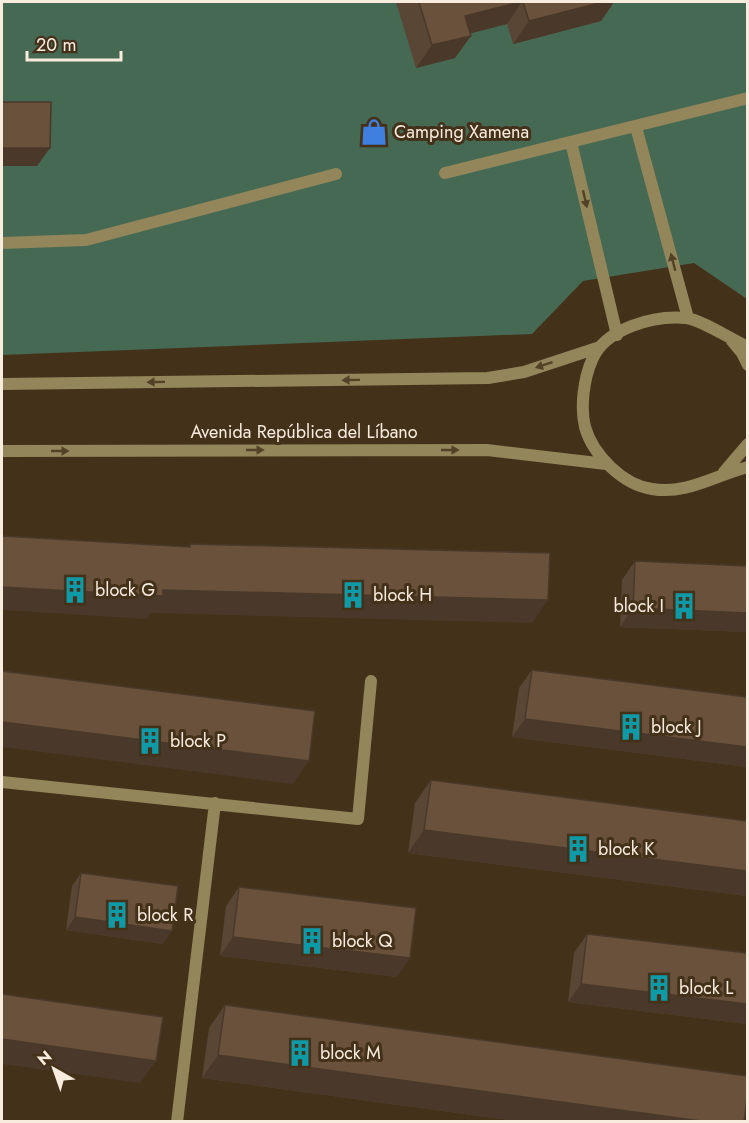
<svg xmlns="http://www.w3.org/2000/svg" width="749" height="1123" viewBox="0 0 749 1123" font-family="Jost,sans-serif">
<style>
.green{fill:#466954}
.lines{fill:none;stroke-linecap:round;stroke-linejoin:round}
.service{stroke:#92865a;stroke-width:12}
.minor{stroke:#92865a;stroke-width:12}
.tertiary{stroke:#92865a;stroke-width:12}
.wall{fill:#5a4634}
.shaded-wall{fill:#4a392a}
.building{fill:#69513c;stroke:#4a392a;stroke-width:1.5}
.oneway{fill:#544227}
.labels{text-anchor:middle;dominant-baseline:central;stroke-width:6;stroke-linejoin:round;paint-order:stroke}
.poi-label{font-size:18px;fill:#f8ecde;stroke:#44311a;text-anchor:start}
.street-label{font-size:18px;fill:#f8ecde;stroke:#44311a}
</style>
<rect width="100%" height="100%" fill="#44311a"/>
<!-- green -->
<path class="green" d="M2,2H747V299L694,263L583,281L532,334L2,355Z"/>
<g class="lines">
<!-- service -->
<path class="service" d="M636,127L688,318
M571,142L617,335
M445,173L748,98
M2,243L86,240L336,174"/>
<!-- minor -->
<path class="minor" d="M2,782L358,819L371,681
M177,1122L215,803"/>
<!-- tertiary -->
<path class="tertiary" d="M732,341L742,353L748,365
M748,347C732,340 702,320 686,318C655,315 605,328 592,360C584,378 580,407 585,427C593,455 623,485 652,489C687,495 715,475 748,467
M2,384L488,378L524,372L600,347
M2,451L487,450L606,464
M724,472L748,444"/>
</g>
<!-- wall -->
<path class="wall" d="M396,2H614L601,21L513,44L507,24L470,33L455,58L416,68Z
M635,561L747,566V632L620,627L622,580Z
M532,670L747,697V767L512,737L519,688Z
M431,780L747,821V896L408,853L415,803Z
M81,873L163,944L66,930L72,886Z
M239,887L397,977L220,956L226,906Z
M587,934L747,1024L568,1002L574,953Z
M225,1005L744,1122H523L202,1078L209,1028Z"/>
<!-- shaded-wall -->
<path class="shaded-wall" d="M520,2H522L507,24L449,39L465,16Z
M603,2H614L601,21L513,44L529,21Z
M471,36L455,58L416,68L432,45Z
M2,148H50L37,166H2Z
M2,587L163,590L548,600L532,623L151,613L147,619L2,610Z
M633,608L747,613V632L620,627Z
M525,719L747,747V767L512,737Z
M2,722L309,761L293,784L2,747Z
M424,830L747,871V896L408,853Z
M75,917L172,931L163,944L66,930Z
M233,937L410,958L397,977L220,956Z
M581,984L747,1004V1024L568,1002Z
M2,1039L156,1061L140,1083L2,1064Z
M218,1055L708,1122H523L202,1078Z"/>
<!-- building -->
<path class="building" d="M419,2H520L465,16L471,36L432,45Z
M523,2H603L529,21Z
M2,102H51L50,148H2Z
M2,536L190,547V544L550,553L548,600L163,590V596L2,587Z
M635,561L747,566V613L633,608Z
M532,670L747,697V747L525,719Z
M2,671L315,711L309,761L2,722Z
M431,780L747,821V871L424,830Z
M81,873L178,886L172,931L75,917Z
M239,887L416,908L410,958L233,937Z
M587,934L747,953V1004L581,984Z
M2,994L163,1017L156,1061L2,1039Z
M225,1005L747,1076V1098L744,1122H708L218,1055Z"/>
<!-- one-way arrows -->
<defs><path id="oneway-solid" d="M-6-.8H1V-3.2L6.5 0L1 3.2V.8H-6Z" transform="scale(1.5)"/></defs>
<g class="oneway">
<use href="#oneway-solid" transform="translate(585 199) rotate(77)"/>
<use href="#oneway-solid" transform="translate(673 262) rotate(-105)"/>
<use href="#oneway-solid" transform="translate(544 365) rotate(162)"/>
<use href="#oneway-solid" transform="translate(351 380) rotate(179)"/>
<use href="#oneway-solid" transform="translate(156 382) rotate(179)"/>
<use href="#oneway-solid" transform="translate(255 450)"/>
<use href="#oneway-solid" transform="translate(450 450)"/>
<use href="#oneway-solid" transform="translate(60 451)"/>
</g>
<!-- icons -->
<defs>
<symbol id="shop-bare" viewBox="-9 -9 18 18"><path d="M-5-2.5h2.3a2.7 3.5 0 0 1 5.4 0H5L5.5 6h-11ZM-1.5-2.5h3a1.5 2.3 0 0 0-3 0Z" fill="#3f7fe0" stroke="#44311a" stroke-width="2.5" paint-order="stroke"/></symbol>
<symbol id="building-bare" viewBox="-9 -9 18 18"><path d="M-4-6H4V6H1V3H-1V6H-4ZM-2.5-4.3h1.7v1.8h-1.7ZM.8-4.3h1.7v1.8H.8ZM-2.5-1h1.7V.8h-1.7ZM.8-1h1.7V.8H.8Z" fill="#0f9aa8" stroke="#44311a" stroke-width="2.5" paint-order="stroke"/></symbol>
</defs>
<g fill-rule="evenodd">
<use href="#shop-bare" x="355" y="113" width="38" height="38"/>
<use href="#building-bare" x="56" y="571" width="38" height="38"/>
<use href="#building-bare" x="334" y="576" width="38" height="38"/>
<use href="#building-bare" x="665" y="587" width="38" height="38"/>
<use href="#building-bare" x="612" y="708" width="38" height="38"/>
<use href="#building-bare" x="131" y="722" width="38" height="38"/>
<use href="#building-bare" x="559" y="830" width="38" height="38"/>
<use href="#building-bare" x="98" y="896" width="38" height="38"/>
<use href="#building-bare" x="293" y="922" width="38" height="38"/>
<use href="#building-bare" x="640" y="969" width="38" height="38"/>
<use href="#building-bare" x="281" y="1034" width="38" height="38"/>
</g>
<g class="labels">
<!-- poi labels -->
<g class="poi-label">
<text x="394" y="132">Camping Xamena</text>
<text x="95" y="590">block G</text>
<text x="373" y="595">block H</text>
<text x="664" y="606" text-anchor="end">block I</text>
<text x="651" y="727">block J</text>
<text x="170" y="741">block P</text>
<text x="598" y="849">block K</text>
<text x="137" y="915">block R</text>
<text x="332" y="941">block Q</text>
<text x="679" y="988">block L</text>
<text x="320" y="1053">block M</text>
</g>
<!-- street labels -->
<g class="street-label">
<text x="304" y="432">Avenida República del Líbano</text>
</g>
</g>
<!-- border -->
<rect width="749" height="1123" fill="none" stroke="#f8ecde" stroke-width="6"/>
<!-- north arrow -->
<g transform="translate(54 1069) rotate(320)" stroke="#44311a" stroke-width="4.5" paint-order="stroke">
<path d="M0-4.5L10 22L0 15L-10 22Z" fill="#f8ecde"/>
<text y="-9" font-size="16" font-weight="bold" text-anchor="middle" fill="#f8ecde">N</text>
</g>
<!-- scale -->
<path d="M27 51v9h94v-9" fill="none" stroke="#f8ecde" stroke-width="3"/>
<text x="36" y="51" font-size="18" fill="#f8ecde" stroke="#44311a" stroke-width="4.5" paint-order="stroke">20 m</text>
</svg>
